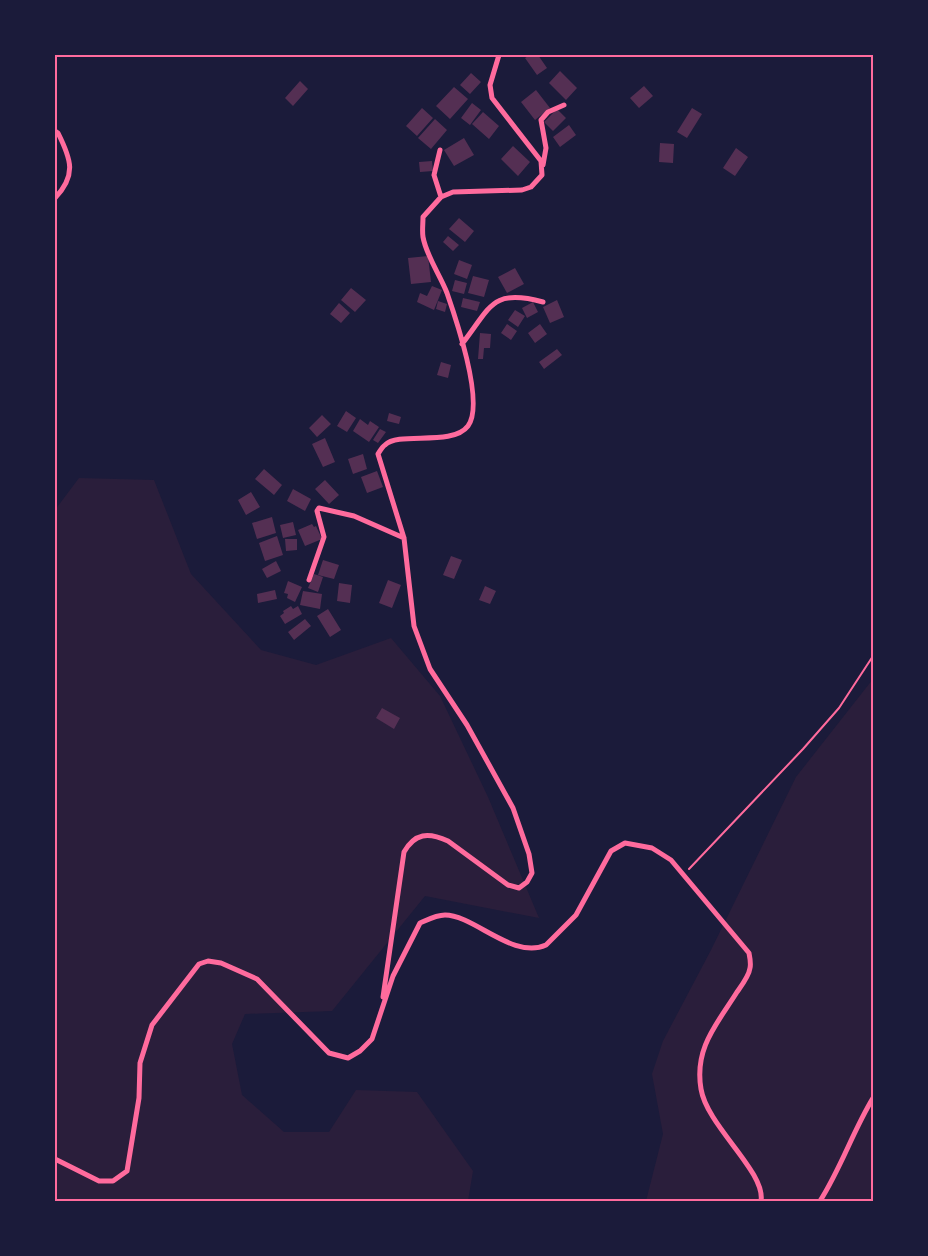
<svg xmlns="http://www.w3.org/2000/svg" width="928" height="1256" viewBox="0 0 928 1256" font-family="'Alegreya Sans',sans-serif">
<style>
.green{fill:#2a1e3b}
.building{fill:#542f53}
.lines{fill:none;stroke-linecap:round;stroke-linejoin:round}
.path{stroke:#ff6b9d;stroke-width:2}
.minor{stroke:#ff6b9d;stroke-width:5}
.neatline{fill:none;stroke:#ff6b9d;stroke-width:2}
</style>
<rect width="100%" height="100%" fill="#1b1b3a"/>
<!-- green -->
<path class="green" d="M79,478L154,480L191,574L261,650L316,665L391,638L440,696L488,797L539,918L425,896L332,1011L245,1014L232,1044L242,1095L284,1132H329L356,1090L417,1092L473,1171L468,1201H55V510Z
M873,679V1201H646L663,1134L652,1074L663,1041L711,950L796,777Z"/>
<!-- building -->
<path class="building" d="M530,55H538L547,68L537,75L525,58Z
M560,71L577,88L566,100L549,83Z
M471,73L481,82L470,94L460,85Z
M300,81L308,89L293,106L285,98Z
M644,86L653,96L639,108L630,98Z
M454,87L468,99L450,119L436,106Z
M536,90L550,108L535,120L521,102Z
M472,103L481,110L470,125L461,118Z
M422,108L433,118L417,136L406,126Z
M692,108L702,114L687,138L677,132Z
M557,109L566,118L553,131L544,122Z
M483,112L499,126L489,139L472,124Z
M435,119L447,130L431,149L418,138Z
M569,125L576,135L560,147L553,137Z
M464,138L474,155L454,166L444,150Z
M660,143L674,144L673,163L659,162Z
M513,146L530,162L518,176L501,159Z
M736,148L748,157L735,176L723,168Z
M432,161L433,171L420,172L419,162Z
M459,218L474,231L465,242L449,229Z
M448,236L459,245L453,251L443,242Z
M428,256L431,282L411,284L408,258Z
M459,260L472,265L467,279L454,274Z
M515,268L524,284L507,293L498,277Z
M473,276L489,280L484,297L468,293Z
M455,280L467,283L464,294L452,291Z
M432,286L442,290L434,310L417,302L420,293L427,296Z
M351,288L366,300L355,312L341,300Z
M463,298L480,302L477,311L461,307Z
M557,300L564,317L550,323L543,307Z
M438,301L447,304L445,312L436,309Z
M533,302L538,312L527,318L522,308Z
M339,303L350,313L341,323L330,314Z
M515,310L525,316L518,327L508,320Z
M507,324L517,331L511,340L501,333Z
M540,324L547,334L535,343L528,333Z
M480,333L491,334L490,348H484L483,359H478Z
M557,349L562,355L544,369L539,362Z
M441,362L451,365L448,378L437,375Z
M346,411L356,418L347,432L337,426Z
M389,413L401,417L399,424L387,421Z
M322,415L331,424L317,437L309,428Z
M360,419L368,425L370,421L379,427L369,442L353,431Z
M380,429L386,432L378,443L373,440Z
M325,438L335,462L323,467L312,444Z
M363,454L367,469L353,474L348,459Z
M264,469L282,485L274,495L255,479Z
M377,471L383,487L367,493L361,477Z
M325,480L339,495L329,504L315,489Z
M293,489L311,499L305,511L287,501Z
M251,492L260,507L246,515L238,500Z
M272,517L276,533L257,539L252,523Z
M293,522L296,535L283,538L280,525Z
M312,524L314,527L316,526L322,539L305,546L298,530Z
M277,536L283,555L265,561L259,543Z
M285,539H297V550L286,551Z
M451,556L462,560L454,579L443,575Z
M323,560L339,565L334,579L318,575Z
M276,561L281,571L267,578L262,569Z
M314,574L323,577L318,592L308,588Z
M388,580L401,585L392,608L379,603Z
M288,581L302,587L295,602L287,598L288,594L284,593Z
M339,583L352,585L350,603L337,601Z
M485,586L496,591L490,604L479,600Z
M275,590L277,599L258,603L257,594Z
M303,591L322,594L320,609L300,605Z
M291,606L293,609L298,606L302,614L285,624L280,616L284,613L283,611Z
M328,609L341,630L330,637L317,616Z
M305,619L311,626L294,640L288,632Z
M382,708L400,718L394,729L376,718Z"/>
<g class="lines">
<!-- path -->
<path class="path" d="M689,869L803,749L839,708L873,656"/>
<!-- minor -->
<path class="minor" d="M55,131L58,133C71,159 77,175 55,198
M440,150L434,175L441,197
M543,165L546,148L541,120L548,112L564,105
M462,344C491,307 491,288 543,302
M309,580L324,537L317,511L319,508L354,516L404,538
M383,997L404,852C415,833 428,832 448,841L508,885L519,888L527,882L532,873L529,854L513,808L467,725L430,669L414,626L404,538L378,454C380,451 382,447 385,445C399,431 452,447 468,426C485,403 456,319 447,293C440,275 426,255 423,237C422,231 423,224 423,217L441,197L453,192L522,190L531,187L542,175L541,161L492,98L490,85L499,55
M55,1159L99,1181H113L127,1171L139,1098L140,1063L152,1025L199,964L208,961L221,963L257,979L329,1053L348,1058L360,1051L372,1039L393,976L420,923C427,920 436,915 445,915C474,915 513,960 546,945L576,915L611,851L625,843L652,848L671,860L749,953C750,958 751,964 750,968C749,976 742,985 737,992C717,1024 694,1048 701,1089C707,1126 766,1172 761,1201
M820,1201C841,1168 853,1131 873,1098"/>
</g>
<!-- border -->
<rect width="928" height="1256" fill="none" stroke="#1b1b3a" stroke-width="112"/>
<rect x="56" y="56" width="816" height="1144" class="neatline"/>
</svg>
